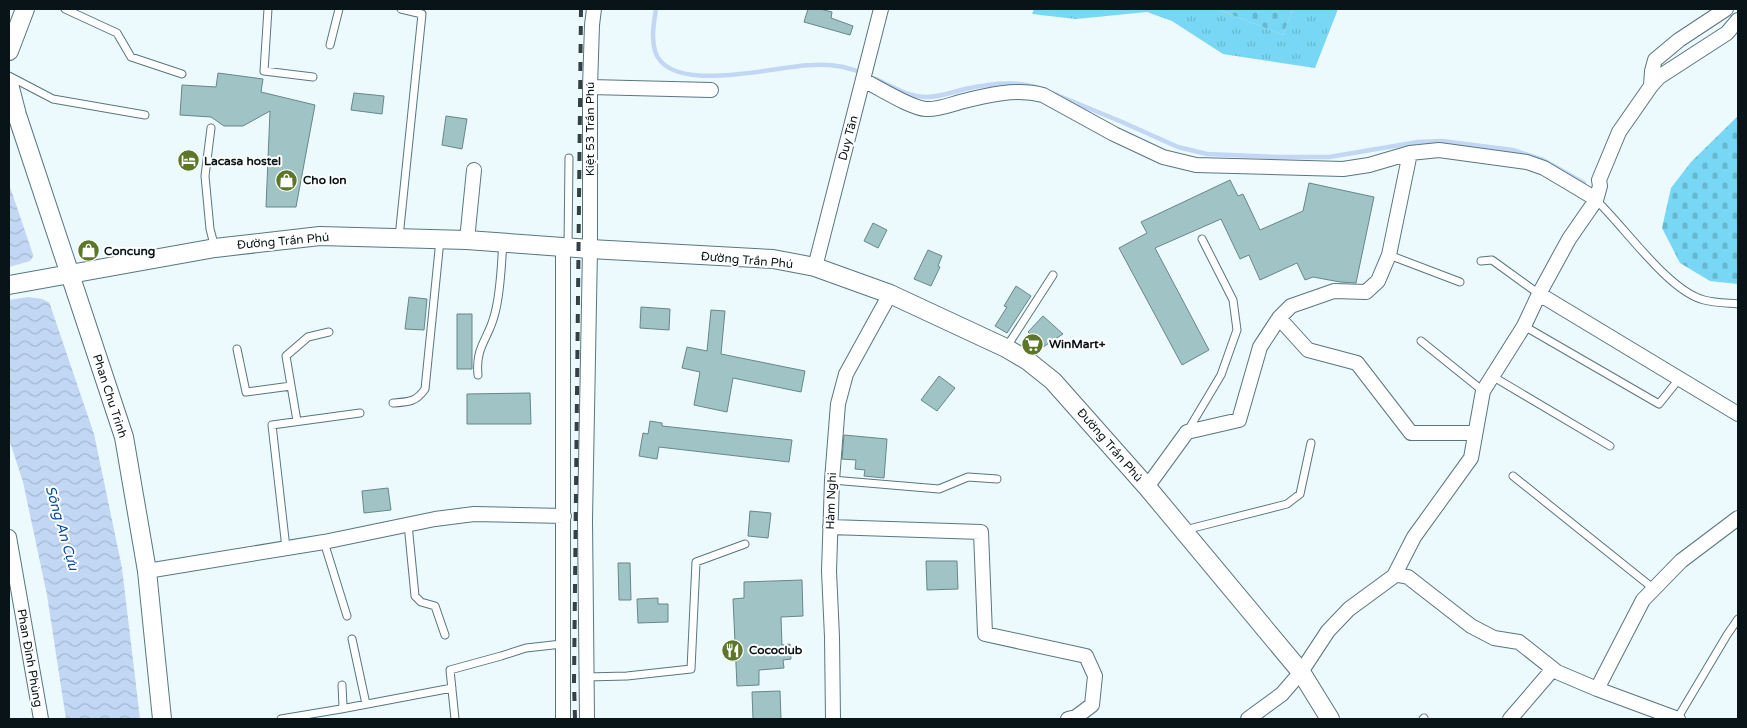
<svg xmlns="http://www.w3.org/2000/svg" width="1747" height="728" viewBox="0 0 1747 728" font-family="'Varela Round',sans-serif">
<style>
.grass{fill:url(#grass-tufts)}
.cemetery{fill:url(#cemetery-stones)}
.water{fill:url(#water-waves)}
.pier{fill:#ecf9fd}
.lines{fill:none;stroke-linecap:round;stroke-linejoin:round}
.stream{stroke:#c2d7f4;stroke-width:4.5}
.building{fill:#a0c3c5;stroke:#668789}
.service-casing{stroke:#597680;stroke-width:9}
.minor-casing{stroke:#597680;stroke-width:16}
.tertiary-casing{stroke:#597680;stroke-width:20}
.service{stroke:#fff;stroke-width:7}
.minor{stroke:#fff;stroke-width:14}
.tertiary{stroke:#fff;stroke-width:18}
.rail{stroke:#354044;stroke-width:4;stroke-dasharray:9 9;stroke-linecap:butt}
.labels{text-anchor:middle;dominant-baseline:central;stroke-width:4;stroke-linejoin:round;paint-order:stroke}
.street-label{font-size:12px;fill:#091418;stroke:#fff}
.poi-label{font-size:12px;font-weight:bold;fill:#091418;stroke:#fff;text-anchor:start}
.water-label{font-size:14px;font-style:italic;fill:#054b9c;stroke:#fff}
</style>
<defs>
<pattern id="grass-tufts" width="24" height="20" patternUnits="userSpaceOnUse" patternTransform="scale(1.25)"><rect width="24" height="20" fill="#77d7f4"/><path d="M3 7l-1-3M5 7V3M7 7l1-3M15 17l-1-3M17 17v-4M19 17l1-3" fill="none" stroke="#66b8d0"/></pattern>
<pattern id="cemetery-stones" width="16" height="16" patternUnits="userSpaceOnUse" patternTransform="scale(1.25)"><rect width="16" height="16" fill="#77d7f4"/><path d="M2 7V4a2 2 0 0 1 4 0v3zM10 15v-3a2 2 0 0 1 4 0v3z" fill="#66b8d0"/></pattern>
<pattern id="water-waves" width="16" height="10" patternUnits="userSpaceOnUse" patternTransform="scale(1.25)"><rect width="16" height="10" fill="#c2d7f4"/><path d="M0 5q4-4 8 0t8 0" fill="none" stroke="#a5b8d0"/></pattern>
</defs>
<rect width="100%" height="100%" fill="#ecf9fd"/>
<!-- grass -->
<path class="grass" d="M1034,9H1217L1283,35L1293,9H1338L1315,68L1223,54L1172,21L1147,12L1076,19L1032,14Z"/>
<!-- cemetery -->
<path class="cemetery" d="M1217,9H1293L1283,35Z
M1738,116V284L1710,281L1680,263L1662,228L1671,188L1691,162Z"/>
<!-- water -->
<path class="water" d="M9,184L94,434L122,568L140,719H66L47,595L23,482L9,439Z"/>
<!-- pier -->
<path class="pier" d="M35,254L52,304L42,299L28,297L9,300V267L30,261Z"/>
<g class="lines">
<!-- stream -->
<path class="stream" d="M656,9C654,22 651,37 655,51C669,97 778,65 813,65C829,64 848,67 862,73
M876,79C892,87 909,97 927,97C939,97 953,92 965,89C987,84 1016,80 1038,88
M1052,93L1122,122L1178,147L1207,154L1276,157H1329L1418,142L1442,141L1513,150L1543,160L1584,183"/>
</g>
<!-- building -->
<path class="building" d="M808,9H820L832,12L831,18L853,26L850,35L804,22Z
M218,73L263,79L261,92L315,105L296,207H266L270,111L243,126H224L211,117L180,115L182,85L216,87Z
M354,93L384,96L382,114L351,110Z
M446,116L467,119L462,149L442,145Z
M1230,180L1238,196L1243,194L1260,230L1303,211L1309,183L1374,197L1356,283L1340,282L1313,277L1305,280L1297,263L1260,280L1249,255L1240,259L1221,219L1155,248L1209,350L1182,365L1119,248L1147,233L1141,222Z
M873,223L887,230L878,248L864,241Z
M928,250L942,256L938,266L940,267L931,286L914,279Z
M1016,286L1031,296L1007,333L995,326L1007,307L1004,306Z
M409,297L427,299L424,330L405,329Z
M641,307L670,309L669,330L640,328Z
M711,310L725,311L721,354L805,371L801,392L733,378L727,412L694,405L700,372L682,368L687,347L707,351Z
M457,314H472V369H457Z
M1043,316L1063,334L1043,347L1028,332Z
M939,376L955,388L937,411L921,400Z
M530,393L531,424H467V394Z
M650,421L662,423V426L792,440L789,462L659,447L657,459L639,456L643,433L648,434Z
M844,435L887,439L884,478L864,476L865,470L855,469L856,460L842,459Z
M388,488L391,510L364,513L362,491Z
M750,511L771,513L768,538L748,536Z
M926,561H957L958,589L927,590Z
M618,563H630L631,600H619Z
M802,580L803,616L781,617L782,645L790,644L791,659L783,660L784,668L759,670V685L737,686L733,599L744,598V582Z
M658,598V604H668V622L638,623L637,599Z
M780,691L781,719H753L752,692Z"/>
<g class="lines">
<defs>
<path id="service" d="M65,9L117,33L131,57L182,74
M268,9L264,71L313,77
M330,45L339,9
M9,76L53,99L145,115
M211,128L205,176L210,229L215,248
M1595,199C1624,226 1668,291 1704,300C1715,303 1727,303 1738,304
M399,237L422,14L401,9
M568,247L569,158
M1389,255L1460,282
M1481,261L1492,260L1539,294
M1524,326L1659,404L1679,379
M1421,341L1483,391
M1006,348L1053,275
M237,349L246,392L291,386
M478,375C475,346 489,339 495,313C501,290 501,266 503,243
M1492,376L1610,446
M393,403C409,402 416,402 425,389L440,240
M297,421L286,356L308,337L329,332
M1187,432L1221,375L1237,330L1233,300L1202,239
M1513,476L1654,589
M832,480L939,489L968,477L997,479
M408,524L415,596L421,602L435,606L445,635
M1185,530L1287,504L1300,494L1311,443
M324,542L347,616
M286,548L272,425L360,413
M352,639L366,704
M586,677L627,676L691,669L696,562L745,544
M341,709L452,688
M281,719L341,709L343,706L342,685
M455,719L450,670L501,656L526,648L562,644
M1423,719L1424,718
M1677,719L1727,635L1738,619"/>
<path id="minor" d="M863,80C878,87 910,108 926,109C937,110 949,105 960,102C987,95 1016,88 1043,95L1114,134L1163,157L1196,165L1343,169L1369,165L1410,153L1439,150L1527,162L1544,168L1591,196
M1651,86L1652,71L1655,60L1679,40L1726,9
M590,87L711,90
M467,240L474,170
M815,267L881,9
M1539,294L1738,414
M1279,318L1308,350L1357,363L1411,433H1475
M1147,487L1187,432L1239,420L1260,347L1279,318L1291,306L1334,291L1366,292L1378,281L1389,255L1410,153
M830,527L981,532L985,634L1086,656L1095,676L1092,705L1076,717L1068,719
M9,537L41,719
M147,571L324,542L435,519L474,514L564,516
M1394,576L1414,537L1471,458L1483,391L1524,326L1539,294L1569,239L1596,200L1600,186L1599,180L1619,132L1651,86L1659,77L1727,33L1738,20
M1597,689L1643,600L1681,561L1738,518
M563,719V247
M587,719L585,520L590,249V87L592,25L594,9
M833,719L832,637L829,571L832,480L838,404L846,374L890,294
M1248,719L1282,694L1301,672L1328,631L1349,609L1394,576L1398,575L1408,577L1471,626L1494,638L1519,642L1557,672L1597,689L1678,719
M1510,719L1553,669"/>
<path id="tertiary" d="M9,51L25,9
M9,84L17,115L124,437L147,571L162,719
M9,285L215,248L320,236L467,240L590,249L773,259L815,267L890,294L1006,348L1028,361L1053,381L1147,487L1301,672L1330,719"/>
</defs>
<!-- service casing -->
<use href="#service" class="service-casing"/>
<!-- minor casing -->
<use href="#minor" class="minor-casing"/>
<!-- tertiary casing -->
<use href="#tertiary" class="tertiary-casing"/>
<!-- service -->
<use href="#service" class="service"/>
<!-- minor -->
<use href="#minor" class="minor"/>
<!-- tertiary -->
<use href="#tertiary" class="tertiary"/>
<!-- rail -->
<path class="rail" d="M575,719L574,682L581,9"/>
</g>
<!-- icons -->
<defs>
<symbol id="hotel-disc" viewBox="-11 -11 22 22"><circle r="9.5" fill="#5d7729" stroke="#fff"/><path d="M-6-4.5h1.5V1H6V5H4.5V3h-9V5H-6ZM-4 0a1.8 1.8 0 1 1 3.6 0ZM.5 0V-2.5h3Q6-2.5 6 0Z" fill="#fff"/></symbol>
<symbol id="shop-disc" viewBox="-11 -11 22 22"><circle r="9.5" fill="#5d7729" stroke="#fff"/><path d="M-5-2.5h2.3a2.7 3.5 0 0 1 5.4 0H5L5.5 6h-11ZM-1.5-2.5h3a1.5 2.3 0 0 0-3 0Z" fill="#fff"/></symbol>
<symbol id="supermarket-disc" viewBox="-11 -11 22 22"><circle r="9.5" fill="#5d7729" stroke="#fff"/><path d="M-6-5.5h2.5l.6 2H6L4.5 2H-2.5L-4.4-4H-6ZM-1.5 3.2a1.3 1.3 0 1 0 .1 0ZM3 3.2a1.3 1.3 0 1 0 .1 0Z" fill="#fff"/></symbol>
<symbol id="restaurant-disc" viewBox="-11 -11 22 22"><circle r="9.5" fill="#5d7729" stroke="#fff"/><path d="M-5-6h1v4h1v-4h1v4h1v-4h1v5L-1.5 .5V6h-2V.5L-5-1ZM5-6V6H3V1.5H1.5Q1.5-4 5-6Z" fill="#fff"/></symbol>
</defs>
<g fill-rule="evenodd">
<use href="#hotel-disc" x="176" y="148" width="25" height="25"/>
<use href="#shop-disc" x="274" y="168" width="25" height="25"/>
<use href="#shop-disc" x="76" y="238" width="25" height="25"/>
<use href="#supermarket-disc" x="1020" y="332" width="25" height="25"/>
<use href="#restaurant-disc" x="720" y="638" width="25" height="25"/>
</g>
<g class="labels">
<!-- street labels -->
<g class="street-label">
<text transform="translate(590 129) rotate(-90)">Kiệt 53 Trần Phú</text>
<text transform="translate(848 138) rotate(-75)">Duy Tân</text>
<text transform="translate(283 241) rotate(-5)">Đường Trần Phú</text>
<text transform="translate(747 260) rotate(5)">Đường Trần Phú</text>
<text transform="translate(110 396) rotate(72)">Phan Chu Trinh</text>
<text transform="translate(1110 445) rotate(49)">Đường Trần Phú</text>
<text transform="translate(831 501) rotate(-88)">Hàm Nghi</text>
<text transform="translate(30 658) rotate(80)">Phan Đình Phùng</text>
</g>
<!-- poi labels -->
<g class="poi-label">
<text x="204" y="161">Lacasa hostel</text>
<text x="303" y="180">Cho lon</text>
<text x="104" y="251">Concung</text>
<text x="1049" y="344">WinMart+</text>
<text x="749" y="650">Cococlub</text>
</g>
<!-- water labels -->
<g class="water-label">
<text transform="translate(62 528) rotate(74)">Sông An Cựu</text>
</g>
</g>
<!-- border -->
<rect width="1747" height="728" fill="none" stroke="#091418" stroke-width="20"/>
</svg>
